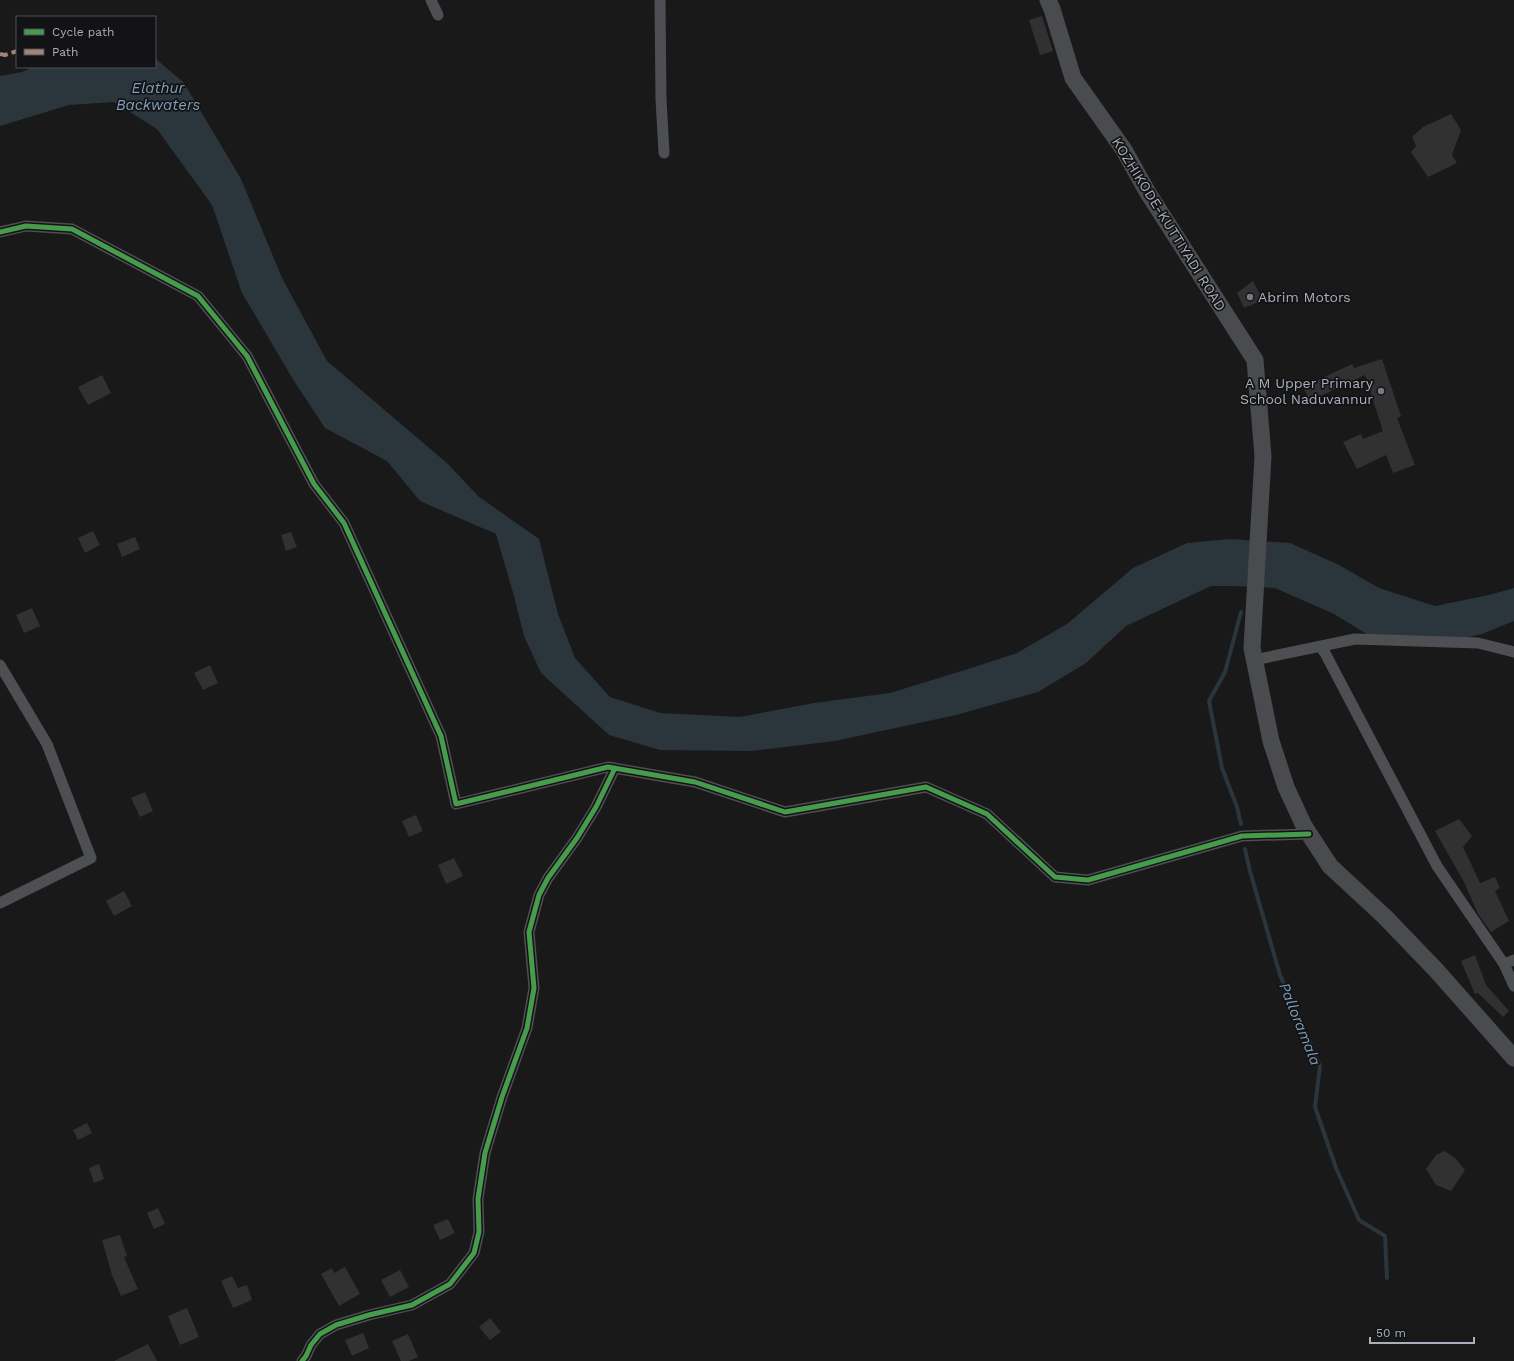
<svg xmlns="http://www.w3.org/2000/svg" width="1514" height="1361" viewBox="0 0 1514 1361" font-family="'Work Sans',sans-serif">
<style>
.water{fill:#2b353c}
.lines{fill:none;stroke-linecap:round;stroke-linejoin:round}
.stream{stroke:#2b353c;stroke-width:4}
.building{fill:#313132}
.street{stroke:#4d4f52;stroke-width:11}
.primary{stroke:#4a4b4e;stroke-width:17}
.quiet{stroke:#a18479;stroke-width:4;stroke-dasharray:8 4;stroke-linecap:butt}
.cycleway-casing{stroke:#131316;stroke-width:8}
.cycleway{stroke:#469c4c;stroke-width:5}
.poi-dot{fill:#777a82;stroke:#131316;stroke-width:1.5}
.labels{text-anchor:middle;dominant-baseline:central;stroke-width:3.5;stroke-linejoin:round;paint-order:stroke}
.street-label{font-size:14px;fill:#a9afbb;stroke:#131316}
.poi-label{font-size:14px;fill:#a9afbb;stroke:#131316;text-anchor:start}
.water-label{font-size:15px;font-style:italic;fill:#7e9fb9;stroke:#131316}
</style>
<rect width="100%" height="100%" fill="#191919"/>
<!-- water -->
<path class="water" d="M155,58L184,83L241,179L282,278L327,361L448,464L478,496L539,539L558,614L575,658L610,697L660,713L740,717L814,703L890,693L968,669L1017,653L1067,624L1133,568L1187,543L1229,539L1290,543L1339,565L1379,588L1435,606L1489,595L1514,588V621L1482,634L1443,643L1375,639L1334,614L1275,588L1235,586H1211L1126,626L1086,663L1038,692L956,715L835,741L752,751L660,750L609,735L541,673L524,636L514,596L496,534L420,501L387,461L325,428L294,381L242,293L212,205L157,129L114,102L69,105L0,126V76L22,72L33,67H155Z"/>
<g class="lines">
<!-- stream -->
<path class="stream" d="M1241,824L1237,807L1222,768L1209,701L1225,672L1241,612
M1245,849L1250,871L1280,975L1320,1066L1315,1107L1336,1168L1359,1220L1385,1236L1387,1278"/>
</g>
<!-- building -->
<path class="building" d="M1042,16L1053,51L1040,55L1029,20Z
M1451,114L1461,130L1452,155L1457,163L1428,177L1411,152L1416,146L1412,137L1423,127Z
M1253,281L1263,300L1244,308L1237,293Z
M1382,359L1401,416L1397,418L1415,465L1393,473L1386,455L1357,469L1343,442L1361,434L1363,439L1383,431L1365,375L1310,401L1303,387L1352,364L1354,368Z
M102,375L111,393L88,405L78,387Z
M93,531L100,545L85,553L78,538Z
M291,532L297,547L286,551L281,535Z
M135,537L140,549L122,557L117,544Z
M32,608L40,626L24,633L16,615Z
M210,665L218,683L203,690L194,673Z
M145,792L153,811L140,817L131,798Z
M416,815L423,831L409,837L402,821Z
M1459,819L1472,836L1463,847L1480,883L1495,877L1500,888L1495,891L1509,921L1491,932L1478,914L1464,882L1435,831Z
M454,858L463,876L446,884L438,865Z
M124,891L132,906L114,916L106,901Z
M1475,955L1486,985L1509,1011L1503,1017L1478,993L1475,994L1461,961Z
M87,1123L92,1133L78,1140L73,1130Z
M1445,1151L1455,1158L1465,1170L1451,1191L1436,1185L1426,1169L1436,1155Z
M99,1164L104,1179L94,1183L89,1168Z
M158,1208L165,1224L154,1229L147,1213Z
M448,1219L455,1233L440,1240L433,1225Z
M120,1235L127,1256L124,1257L138,1289L121,1296L112,1275L102,1240Z
M345,1267L360,1294L339,1306L321,1274L332,1268L334,1273Z
M400,1270L409,1287L390,1297L381,1280Z
M232,1276L238,1288L247,1285L252,1300L233,1308L221,1281Z
M187,1308L199,1337L180,1345L168,1316Z
M490,1318L501,1332L490,1340L479,1327Z
M363,1333L369,1348L352,1356L345,1340Z
M408,1334L418,1357L409,1361H401L392,1341Z
M148,1344L157,1361H114Z"/>
<g class="lines">
<!-- street -->
<path class="street" d="M431,0L438,15
M660,0L661,99L664,153
M0,232L26,226L72,229L198,296L247,356L314,484L344,523L441,736L456,804L608,767L695,782L785,812L926,787L987,814L1055,877L1088,880L1242,836L1309,834
M1320,646L1325,653L1437,866L1504,964L1514,986
M1254,660L1355,639L1478,643L1514,652
M0,665L47,744L91,858L0,903
M1504,964L1514,960
M302,1361L306,1356L311,1345L320,1334L336,1325L369,1315L412,1305L450,1284L474,1253L479,1232L478,1199L485,1153L502,1097L527,1028L534,988L529,932L539,895L548,878L577,838L596,807L615,768"/>
<!-- primary -->
<path class="primary" d="M1048,0L1052,9L1073,78L1124,150L1148,193L1255,360L1263,456L1252,648L1271,741L1286,787L1304,826L1330,866L1385,917L1436,970L1514,1058"/>
<!-- quiet -->
<path class="quiet" d="M0,54L5,55L17,51"/>
<defs>
<path id="cycleway" d="M0,232L26,226L72,229L198,296L247,356L314,484L344,523L441,736L456,804L608,767L695,782L785,812L926,787L987,814L1055,877L1088,880L1242,836L1309,834
M302,1361L306,1356L311,1345L320,1334L336,1325L369,1315L412,1305L450,1284L474,1253L479,1232L478,1199L485,1153L502,1097L527,1028L534,988L529,932L539,895L548,878L577,838L596,807L615,768"/>
</defs>
<!-- cycleway casing -->
<use href="#cycleway" class="cycleway-casing"/>
<!-- cycleway -->
<use href="#cycleway" class="cycleway"/>
</g>
<!-- markers -->
<g class="poi-dot">
<circle cx="1250" cy="297" r="4"/>
<circle cx="1381" cy="391" r="4"/>
</g>
<g class="labels">
<!-- street labels -->
<g class="street-label">
<text transform="translate(1169 224) rotate(58)">KOZHIKODE-KUTTIYADI ROAD</text>
</g>
<!-- poi labels -->
<g class="poi-label">
<text x="1258" y="297">Abrim Motors</text>
<text x="1373" y="383" text-anchor="end">A M Upper Primary<tspan x="1373" dy="16">School Naduvannur</tspan></text>
</g>
<!-- water labels -->
<g class="water-label">
<text x="158" y="88">Elathur<tspan x="158" dy="17">Backwaters</tspan></text>
<text transform="translate(1300 1024) rotate(68)">Palloramala</text>
</g>
</g>
<!-- legend -->
<rect x="16" y="16" width="140" height="52" fill="#131316" stroke="#4f5158"/>
<rect x="24" y="29" width="20" height="6" fill="#469c4c" stroke="#4f5158"/>
<text x="52" y="36" font-size="12" fill="#a9afbb">Cycle path</text>
<rect x="24" y="49" width="20" height="6" fill="#a18479" stroke="#4f5158"/>
<text x="52" y="56" font-size="12" fill="#a9afbb">Path</text>
<!-- scale -->
<path d="M1370 1337v6h104v-6" fill="none" stroke="#a9afbb" stroke-width="2"/>
<text x="1376" y="1337" font-size="12" fill="#a9afbb" stroke="#131316" stroke-width="3" paint-order="stroke">50 m</text>
</svg>
